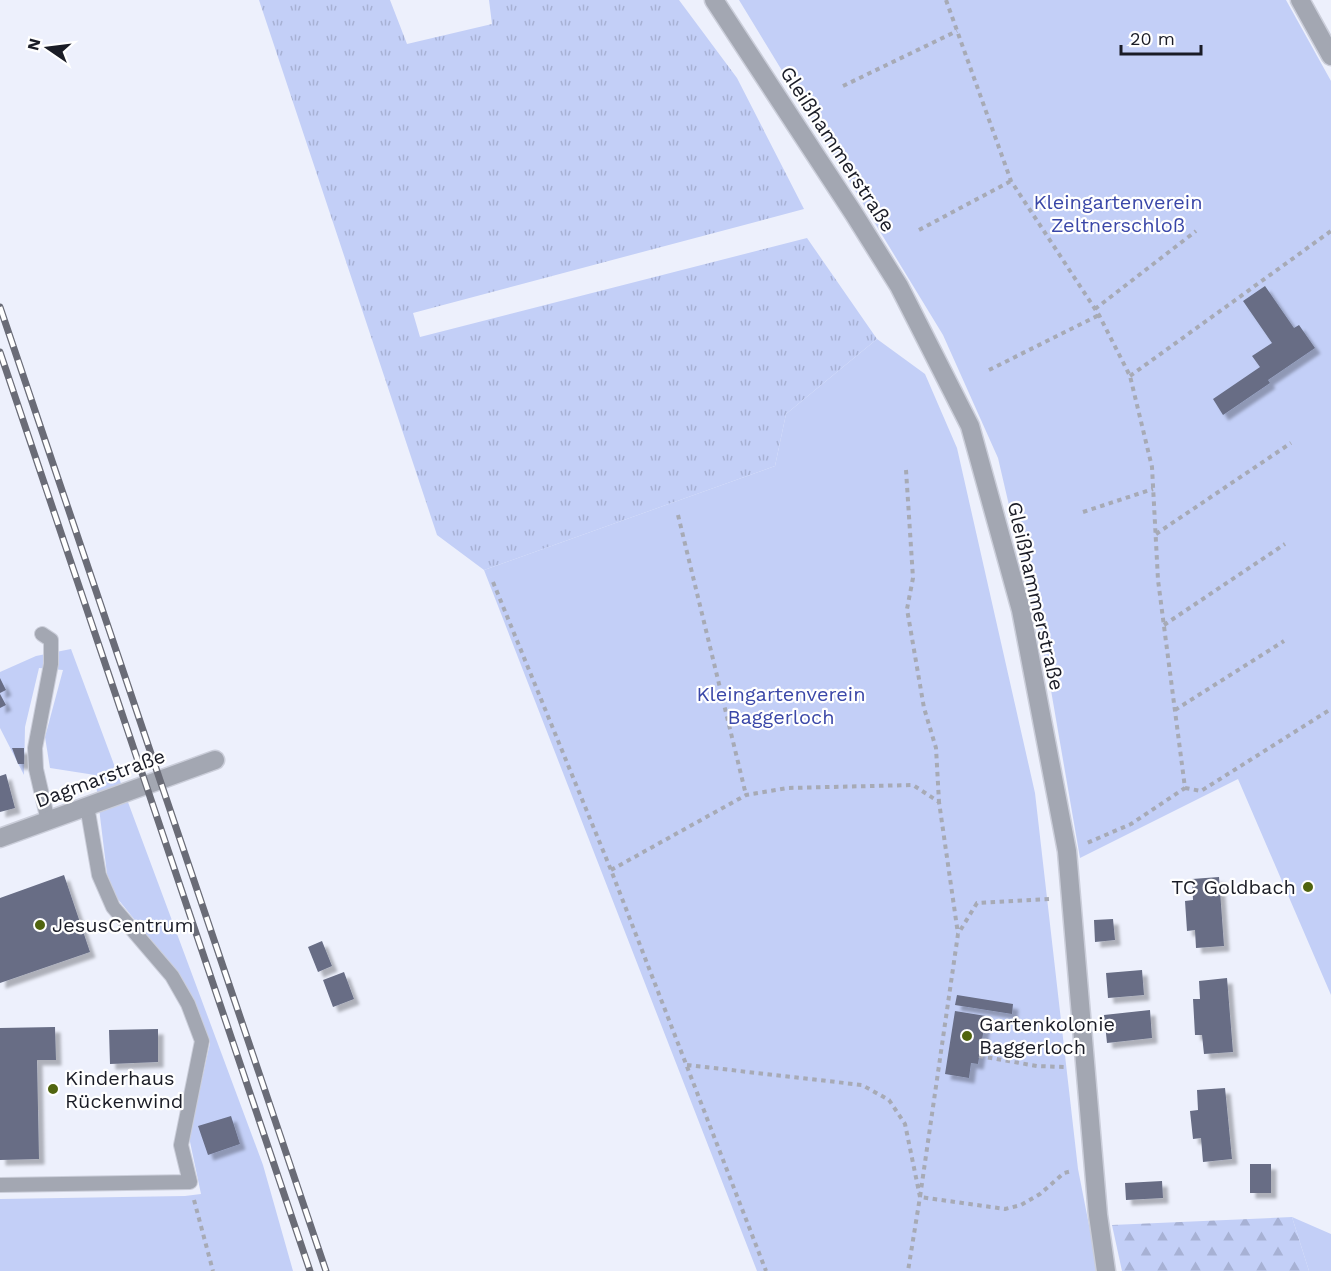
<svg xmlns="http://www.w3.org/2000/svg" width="1331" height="1271" viewBox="0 0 1331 1271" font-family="'Work Sans',sans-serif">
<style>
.grass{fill:url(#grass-tufts)}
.forest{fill:url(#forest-firs)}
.green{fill:#c3cff7}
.building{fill:#676d85;filter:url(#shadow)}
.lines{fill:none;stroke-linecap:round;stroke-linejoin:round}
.lane-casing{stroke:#cbceda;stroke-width:16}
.street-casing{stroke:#cbceda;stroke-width:21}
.path{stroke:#a7aab5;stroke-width:4;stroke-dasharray:4.5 4.5;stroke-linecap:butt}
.lane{stroke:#a3a7b2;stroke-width:14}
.street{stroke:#a3a7b2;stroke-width:18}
.rail-casing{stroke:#6a6c77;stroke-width:7}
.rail{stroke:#fff;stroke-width:4.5;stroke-dasharray:14;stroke-linecap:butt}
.poi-dot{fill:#50640f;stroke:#fff;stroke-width:2}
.labels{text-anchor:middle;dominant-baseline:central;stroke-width:4.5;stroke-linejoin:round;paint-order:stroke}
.street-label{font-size:20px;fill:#1a1c26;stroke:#fff}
.park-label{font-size:20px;fill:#3a47a8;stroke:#fff}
.poi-label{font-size:20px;fill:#1a1c26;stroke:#fff;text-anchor:start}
</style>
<defs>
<pattern id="grass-tufts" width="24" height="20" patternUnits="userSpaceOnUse" patternTransform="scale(1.5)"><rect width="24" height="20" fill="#c3cff7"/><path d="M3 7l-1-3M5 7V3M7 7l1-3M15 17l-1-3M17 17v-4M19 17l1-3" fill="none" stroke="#a7b1d4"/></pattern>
<pattern id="forest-firs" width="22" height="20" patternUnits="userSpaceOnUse" patternTransform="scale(1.5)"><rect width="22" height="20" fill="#c3cff7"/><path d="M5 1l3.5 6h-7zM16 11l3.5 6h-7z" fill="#a7b1d4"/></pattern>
<filter id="shadow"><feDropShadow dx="5.5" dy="5.5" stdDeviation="1.5" flood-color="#0004"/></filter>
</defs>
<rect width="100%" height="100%" fill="#edf0fc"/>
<!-- grass -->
<path class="grass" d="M259,0H390L407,44L492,24L489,0H679L737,78L804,209L413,313L420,337L807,238L877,339L786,414L775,466L484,570L437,535Z"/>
<!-- forest -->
<path class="forest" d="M1292,1217L1309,1271H1122L1112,1225Z"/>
<!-- green -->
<path class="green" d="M739,0H1286L1331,81V995L1238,779L1080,858L1048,673L998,458L943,335Z
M877,339L925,374L957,448L1035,793L1078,1169L1098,1271H757L484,570L775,466L786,414Z
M71,649L263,1165L293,1271H0V1199L185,1196L201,1194L189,1137L210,1043L181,977L117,898L107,874L95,775L50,768L45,737L63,670L39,668L25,727L24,775L0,728V672L36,656Z
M1292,1217L1331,1234V1271H1309Z"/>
<!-- building -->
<path class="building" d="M1265,286L1294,328L1299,325L1315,348L1268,380L1270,383L1223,415L1213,399L1260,367L1252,356L1272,343L1243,301Z
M0,678L6,690L0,693Z
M0,694L6,705L0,708Z
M12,748H24V764H18Z
M6,774L15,808L0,812V776Z
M64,875L90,952L0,983V898Z
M1219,877L1224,946L1196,948L1195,930L1187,931L1185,901L1193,900L1192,879Z
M1113,919L1115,940L1095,942L1094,920Z
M322,941L332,966L318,972L308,947Z
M1142,970L1144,995L1108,998L1106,973Z
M344,972L354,999L333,1007L323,980Z
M1227,978L1233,1052L1204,1054L1202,1035H1195L1193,999H1200L1199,981Z
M957,995L1013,1004L1012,1014L955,1005Z
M1150,1010L1152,1038L1107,1043L1104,1015Z
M955,1011L986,1016L978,1064L971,1063L969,1078L945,1074Z
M55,1027L56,1060H37L39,1159L0,1160V1028Z
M158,1029V1062L110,1064L109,1030Z
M1225,1088L1232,1159L1203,1162L1201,1138L1193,1139L1190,1111L1198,1110L1197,1090Z
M231,1116L240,1144L208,1155L198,1126Z
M1250,1164H1271V1193H1250Z
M1162,1181L1163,1198L1126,1200L1125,1183Z"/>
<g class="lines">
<defs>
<path id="lane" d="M42,634L51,640V664L35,748L36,769L48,821
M0,1185L190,1182L181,1145L202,1041L188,1004L172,976L113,907L99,875L87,806"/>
<path id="street" d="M714,0L854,214L899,286L970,426L1021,610L1067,851L1098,1215L1106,1271
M1300,0L1331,56
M0,838L215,760"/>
</defs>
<!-- lane casing -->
<use href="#lane" class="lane-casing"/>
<!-- street casing -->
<use href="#street" class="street-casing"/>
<!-- path -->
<path class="path" d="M946,0L1011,181L1099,315L1130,376L1152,467L1158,580L1185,788L1131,824L1087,843
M843,86L957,31
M919,230L1011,181
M1095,309L1196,231
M989,370L1099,315
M1130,376L1331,231
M906,470L913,578L907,609L924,708L936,748L939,802
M1083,512L1153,489
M678,515L746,795
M1156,534L1291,443
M493,582L611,870L766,1271
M1164,625L1285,544
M1175,710L1284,641
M1185,788L1201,791L1331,709
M611,870L746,795L788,788L913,785L939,802L958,934
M1049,899L977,903L958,934L920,1197L1005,1209L1021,1205L1040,1194L1064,1173L1072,1171
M979,1056L1037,1066L1064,1067
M687,1065L862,1085L889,1100L905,1124L920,1197L908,1271
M194,1200L213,1271"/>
<!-- lane -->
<use href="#lane" class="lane"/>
<!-- street -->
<use href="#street" class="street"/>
<defs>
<path id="rail" d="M0,307L326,1271
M0,352L310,1271"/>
</defs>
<!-- rail casing -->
<use href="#rail" class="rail-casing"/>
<!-- rail -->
<use href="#rail" class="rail"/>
</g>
<!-- markers -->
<g class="poi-dot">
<circle cx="1308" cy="887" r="6"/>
<circle cx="40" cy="925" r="6"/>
<circle cx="967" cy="1036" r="6"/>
<circle cx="53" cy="1089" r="6"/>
</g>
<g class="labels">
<!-- street labels -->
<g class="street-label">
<text transform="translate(838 149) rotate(57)">Gleißhammerstraße</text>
<text transform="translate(1036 596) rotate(77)">Gleißhammerstraße</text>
<text transform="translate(100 778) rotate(-20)">Dagmarstraße</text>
</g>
<!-- park labels -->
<g class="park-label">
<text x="1118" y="202">Kleingartenverein<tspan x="1118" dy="23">Zeltnerschloß</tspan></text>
<text x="781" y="694">Kleingartenverein<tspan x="781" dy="23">Baggerloch</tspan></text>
</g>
<!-- poi labels -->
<g class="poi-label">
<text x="1296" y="887" text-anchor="end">TC Goldbach</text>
<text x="52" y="925">JesusCentrum</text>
<text x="979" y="1024">Gartenkolonie<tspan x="979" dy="23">Baggerloch</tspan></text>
<text x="65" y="1078">Kinderhaus<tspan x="65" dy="23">Rückenwind</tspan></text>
</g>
</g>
<!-- north arrow -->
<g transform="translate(48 48) rotate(284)" stroke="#ffffff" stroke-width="4.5" paint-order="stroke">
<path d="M0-4.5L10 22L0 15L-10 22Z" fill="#1a1c26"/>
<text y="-9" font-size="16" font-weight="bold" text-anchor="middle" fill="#1a1c26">N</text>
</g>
<!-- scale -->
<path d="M1121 45v9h80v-9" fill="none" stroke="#1a1c26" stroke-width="3"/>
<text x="1130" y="45" font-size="18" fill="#1a1c26" stroke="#ffffff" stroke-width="4.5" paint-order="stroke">20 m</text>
</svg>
